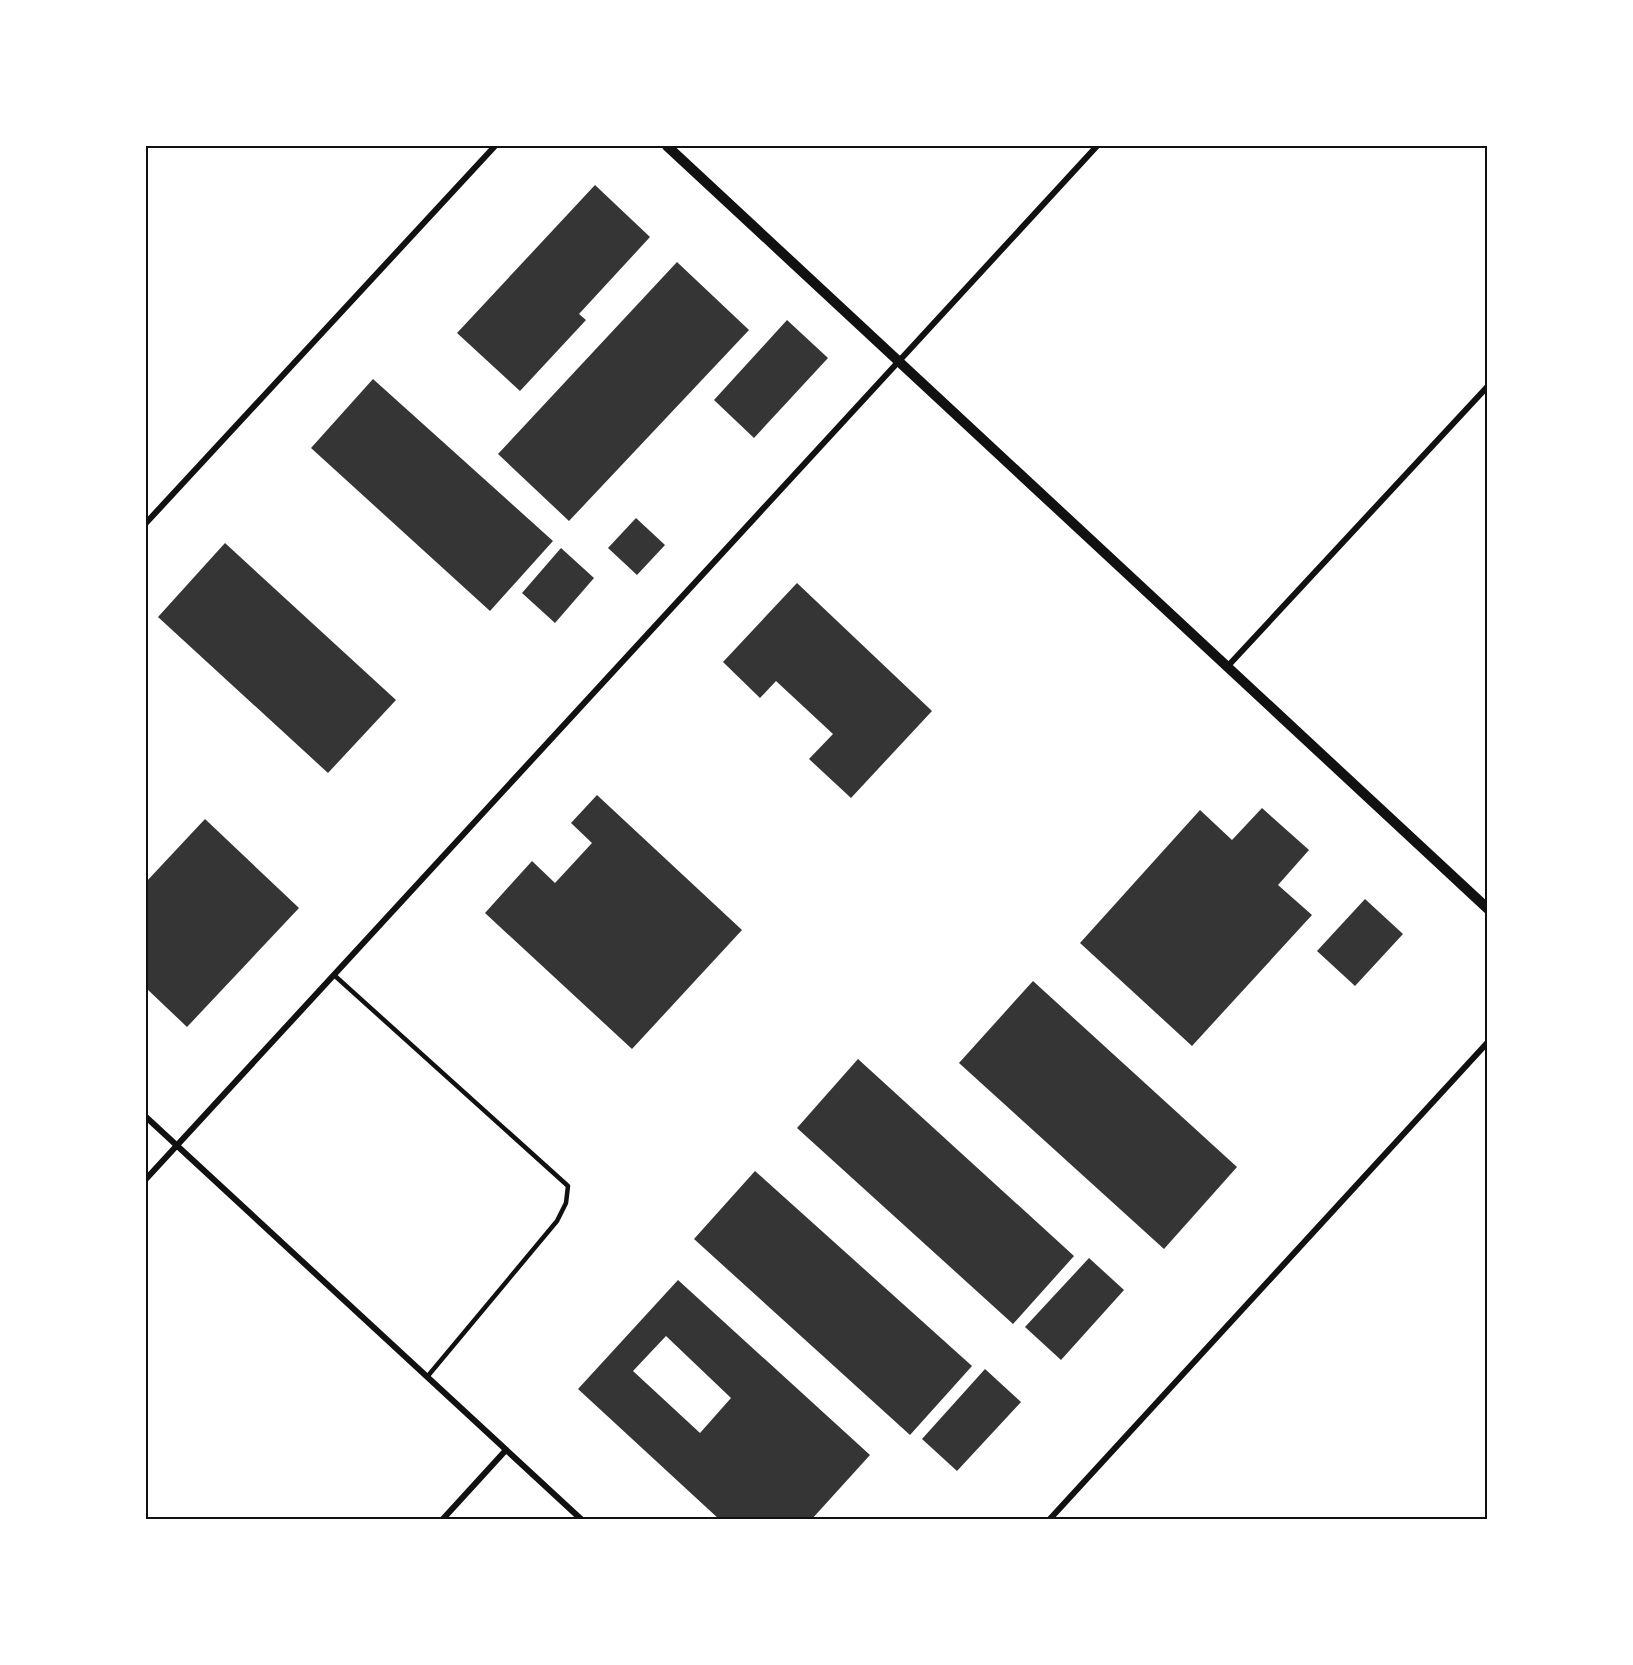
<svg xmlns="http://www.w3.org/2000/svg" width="1633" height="1665" viewBox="0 0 1633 1665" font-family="Inter,sans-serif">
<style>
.building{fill:#353535;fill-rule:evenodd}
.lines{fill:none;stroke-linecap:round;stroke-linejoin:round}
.service{stroke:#111;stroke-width:4.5}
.minor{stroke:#111;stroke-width:6}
.tertiary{stroke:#111;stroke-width:10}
.neatline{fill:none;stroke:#111;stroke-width:2}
</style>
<rect width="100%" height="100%" fill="#fff"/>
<!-- building -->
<path class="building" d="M595,185L650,237L579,314L586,320L520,391L457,333Z
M677,262L749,330L569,521L498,454Z
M787,320L828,358L754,438L714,400Z
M373,379L553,541L490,611L311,448Z
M636,518L665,545L637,575L608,548Z
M225,543L396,700L328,773L158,617Z
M561,548L594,578L555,623L522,593Z
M797,583L932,711L851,798L809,759L833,734L776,681L760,698L723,662Z
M597,795L742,930L632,1049L485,913L532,861L555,883L592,843L571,823Z
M1262,808L1309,850L1278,885L1312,915L1192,1046L1080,943L1200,810L1232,840Z
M205,819L299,908L187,1027L146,988V882Z
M1365,899L1403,934L1355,986L1317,951Z
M1033,981L1237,1167L1164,1249L959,1063Z
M858,1059L1074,1256L1013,1324L797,1128Z
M755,1171L972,1366L910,1435L694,1239Z
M1089,1258L1124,1290L1061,1360L1025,1327Z
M678,1280L870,1455L811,1520H720L578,1389ZM666,1336L731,1398L700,1433L633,1371Z
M985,1369L1021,1402L957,1471L922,1439Z"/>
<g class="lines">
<!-- service -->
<path class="service" d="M334,975L568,1186L566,1203L557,1221L427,1377"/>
<!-- minor -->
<path class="minor" d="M146,523L495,146
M1227,667L1488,386
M146,1117L582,1520
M146,1179L1097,146
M442,1520L506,1450
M1049,1520L1488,1042"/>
<!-- tertiary -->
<path class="tertiary" d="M667,146L1488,909"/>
</g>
<!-- border -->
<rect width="1633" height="1665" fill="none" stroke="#ffffff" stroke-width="294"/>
<rect x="147" y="147" width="1339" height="1371" class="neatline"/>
</svg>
